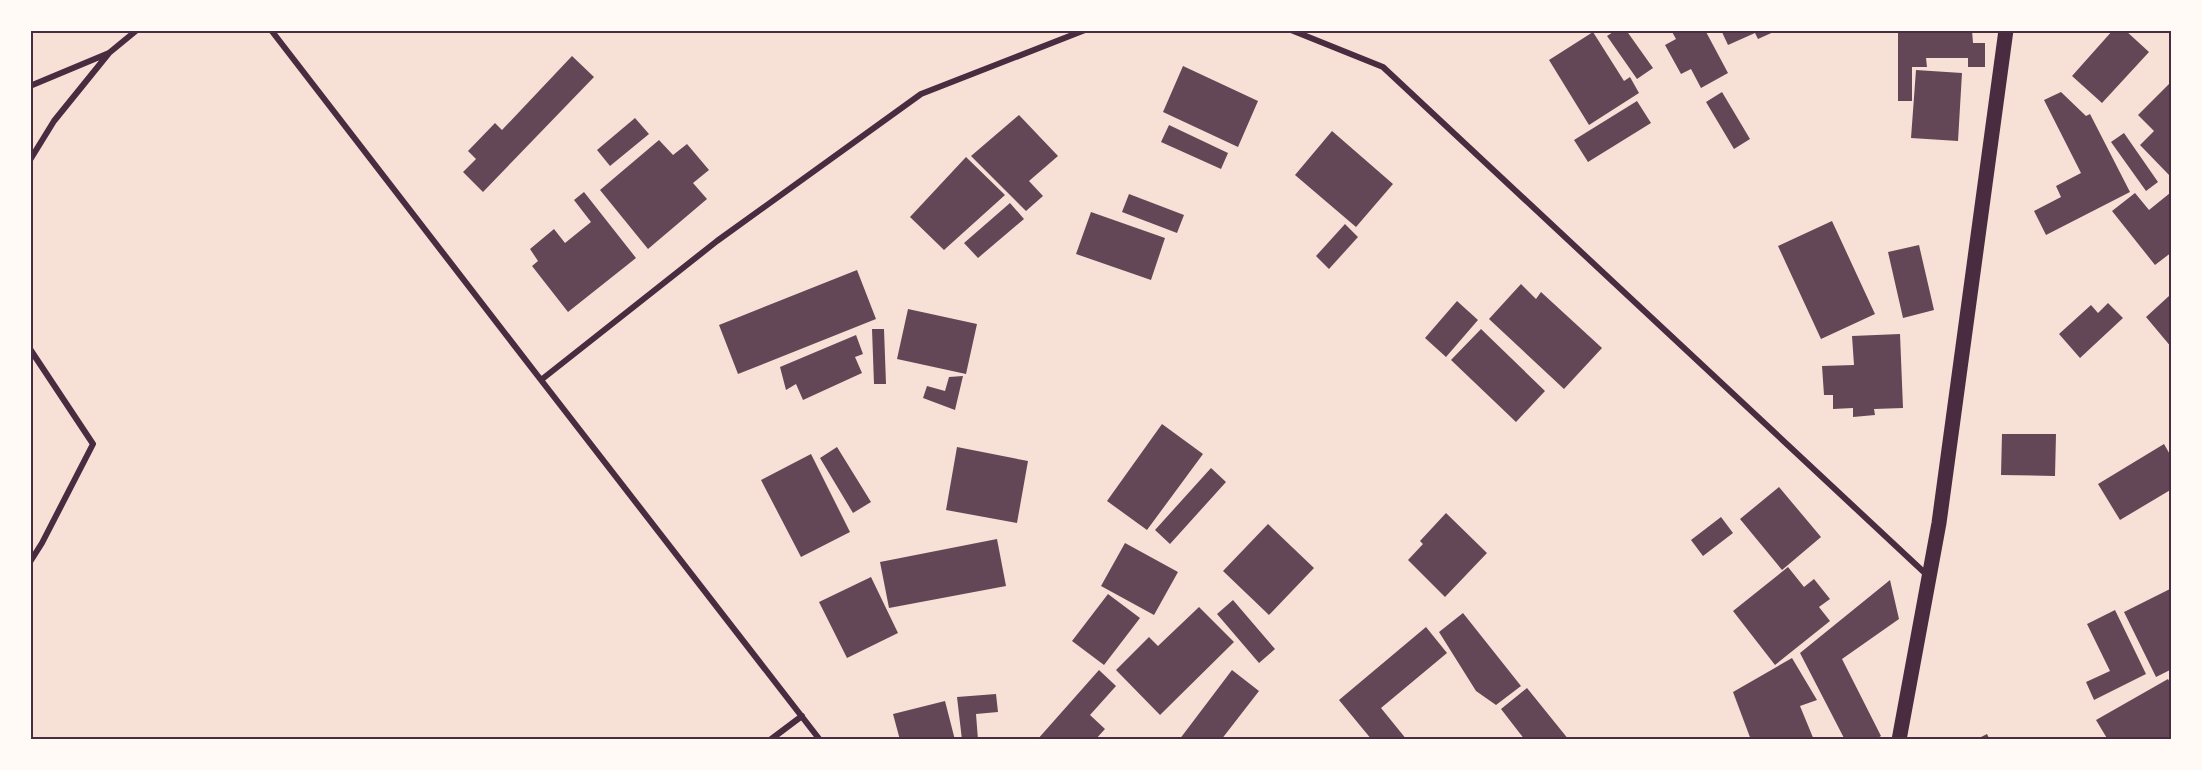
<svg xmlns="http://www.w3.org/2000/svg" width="2202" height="770" viewBox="0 0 2202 770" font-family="'Source Serif 4',serif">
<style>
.building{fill:#644757}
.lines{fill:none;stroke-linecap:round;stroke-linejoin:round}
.minor{stroke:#4a2c40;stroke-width:6}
.primary{stroke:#4a2c40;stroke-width:15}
.neatline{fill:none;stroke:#4a2c40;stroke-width:2}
</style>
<rect width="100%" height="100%" fill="#f7e1d7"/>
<!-- building -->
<path class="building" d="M1616,30H1626L1653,68L1637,79L1607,36Z
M1671,30H1705L1728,73L1701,88L1691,69L1681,74L1665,45L1676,39Z
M1721,30H1778L1758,39L1755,33L1728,45Z
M1898,30H1972L1973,43H1985V67H1968V58H1926L1927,67H1912V101H1898Z
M2113,30H2125L2149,52L2102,103L2072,76Z
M1593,32L1624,81L1630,77L1639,93L1589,125L1549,60Z
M572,56L594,77L483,192L463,172L476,159L468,151L495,123L502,130Z
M1183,66L1258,101L1238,147L1163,112Z
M1916,70L1962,73L1958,141L1911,138Z
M2172,81V173L2169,175L2140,145L2154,131L2138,115Z
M1722,92L1750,139L1734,149L1706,102Z
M2061,92L2086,116L2090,114L2130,192L2046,235L2034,211L2061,197L2056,186L2081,173L2044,100Z
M1637,101L1651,123L1588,162L1574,140Z
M1019,115L1058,156L1029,181L1043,196L1026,211L971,156Z
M635,118L649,134L610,166L597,150Z
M1169,125L1228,153L1221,169L1161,142Z
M1332,131L1393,184L1356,227L1295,175Z
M2124,133L2158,182L2146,191L2111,142Z
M659,140L673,155L687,144L709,170L693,183L707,199L648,249L600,190Z
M966,157L1005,195L944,250L910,217Z
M584,192L636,258L568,312L532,266L538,261L530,249L554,229L565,243L591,222L574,200Z
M2135,193L2149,210L2170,193L2172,196V252L2155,265L2112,211Z
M1129,194L1184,215L1177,233L1122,212Z
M1010,203L1024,219L978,258L964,243Z
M1091,212L1165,238L1151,280L1076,254Z
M1832,221L1875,314L1821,339L1778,246Z
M1345,224L1358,237L1329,269L1316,256Z
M1919,245L1934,310L1903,318L1888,252Z
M857,270L876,319L738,374L719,325Z
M1521,284L1536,299L1541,292L1602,348L1564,389L1489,319Z
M2169,296L2172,299V348L2146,317Z
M1457,301L1478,320L1446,357L1425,338Z
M2108,303L2123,318L2080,358L2059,334L2091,305L2098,313Z
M908,309L977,324L966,374L897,359Z
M872,329H884L886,384H874Z
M1481,329L1545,391L1516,422L1451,360Z
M1900,334L1903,408L1874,409L1875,415L1853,417V408L1833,409V395H1824L1822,366L1854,365L1852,336Z
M856,335L863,354L855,357L862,373L803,400L796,384L786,390L780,367Z
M963,376L955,410L923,398L927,386L945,391L949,377Z
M1162,424L1203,454L1147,530L1107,501Z
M2002,434H2056L2055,476L2001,475Z
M2164,444L2172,458V489L2120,520L2098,484Z
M837,447L871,502L853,513L820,458Z
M957,447L1028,461L1017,523L946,510Z
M811,454L850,532L801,557L761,480Z
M1211,468L1226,482L1170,544L1155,530Z
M1779,487L1821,537L1782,570L1740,519Z
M1446,513L1487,553L1445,597L1408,560L1423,544L1420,541Z
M1721,517L1733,533L1703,556L1691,540Z
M1268,524L1314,568L1269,615L1223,571Z
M997,539L1006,586L889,608L880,562Z
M1125,543L1178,572L1154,615L1101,586Z
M1788,567L1804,587L1814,579L1830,599L1819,607L1830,621L1775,665L1733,611Z
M871,577L898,633L847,658L819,602Z
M1890,580L1899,619L1842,659L1881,736L1875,740H1845L1800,653Z
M2172,588V669L2156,677L2124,612Z
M1108,594L1140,618L1104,665L1072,641Z
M1233,600L1275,649L1259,663L1217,614Z
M1199,607L1234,642L1160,715L1116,670L1149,637L1158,646Z
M2115,610L2146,674L2094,700L2086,682L2110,671L2087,624Z
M1463,613L1521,686L1496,705L1476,691L1439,632Z
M1426,627L1447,653L1381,708L1407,740H1372L1339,700Z
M1792,658L1817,700L1800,706L1814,740H1751L1733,692Z
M1099,670L1116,686L1090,715L1105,729L1095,740H1037Z
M1232,670L1259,691L1221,740H1179Z
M2168,679L2172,686V740H2108L2096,720Z
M1527,688L1569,740H1525L1501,709Z
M996,694L998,712L976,714L978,740H962L957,697Z
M945,701L955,740H900L893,714Z
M1987,734L1990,740H1975Z"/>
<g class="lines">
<!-- minor -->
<path class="minor" d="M271,30L541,380
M1291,30L1383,67L1927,575
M30,86L109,53L137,30
M30,160L54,121L109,53
M30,349L93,444L42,543L30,562
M770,740L802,716
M820,740L541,380L717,241L921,94L1085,30"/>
<!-- primary -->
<path class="primary" d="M1899,740L1939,523L2006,30"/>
</g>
<!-- border -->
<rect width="2202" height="770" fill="none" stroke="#fffaf5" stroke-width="63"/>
<rect x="32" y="32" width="2138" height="706" class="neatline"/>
</svg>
